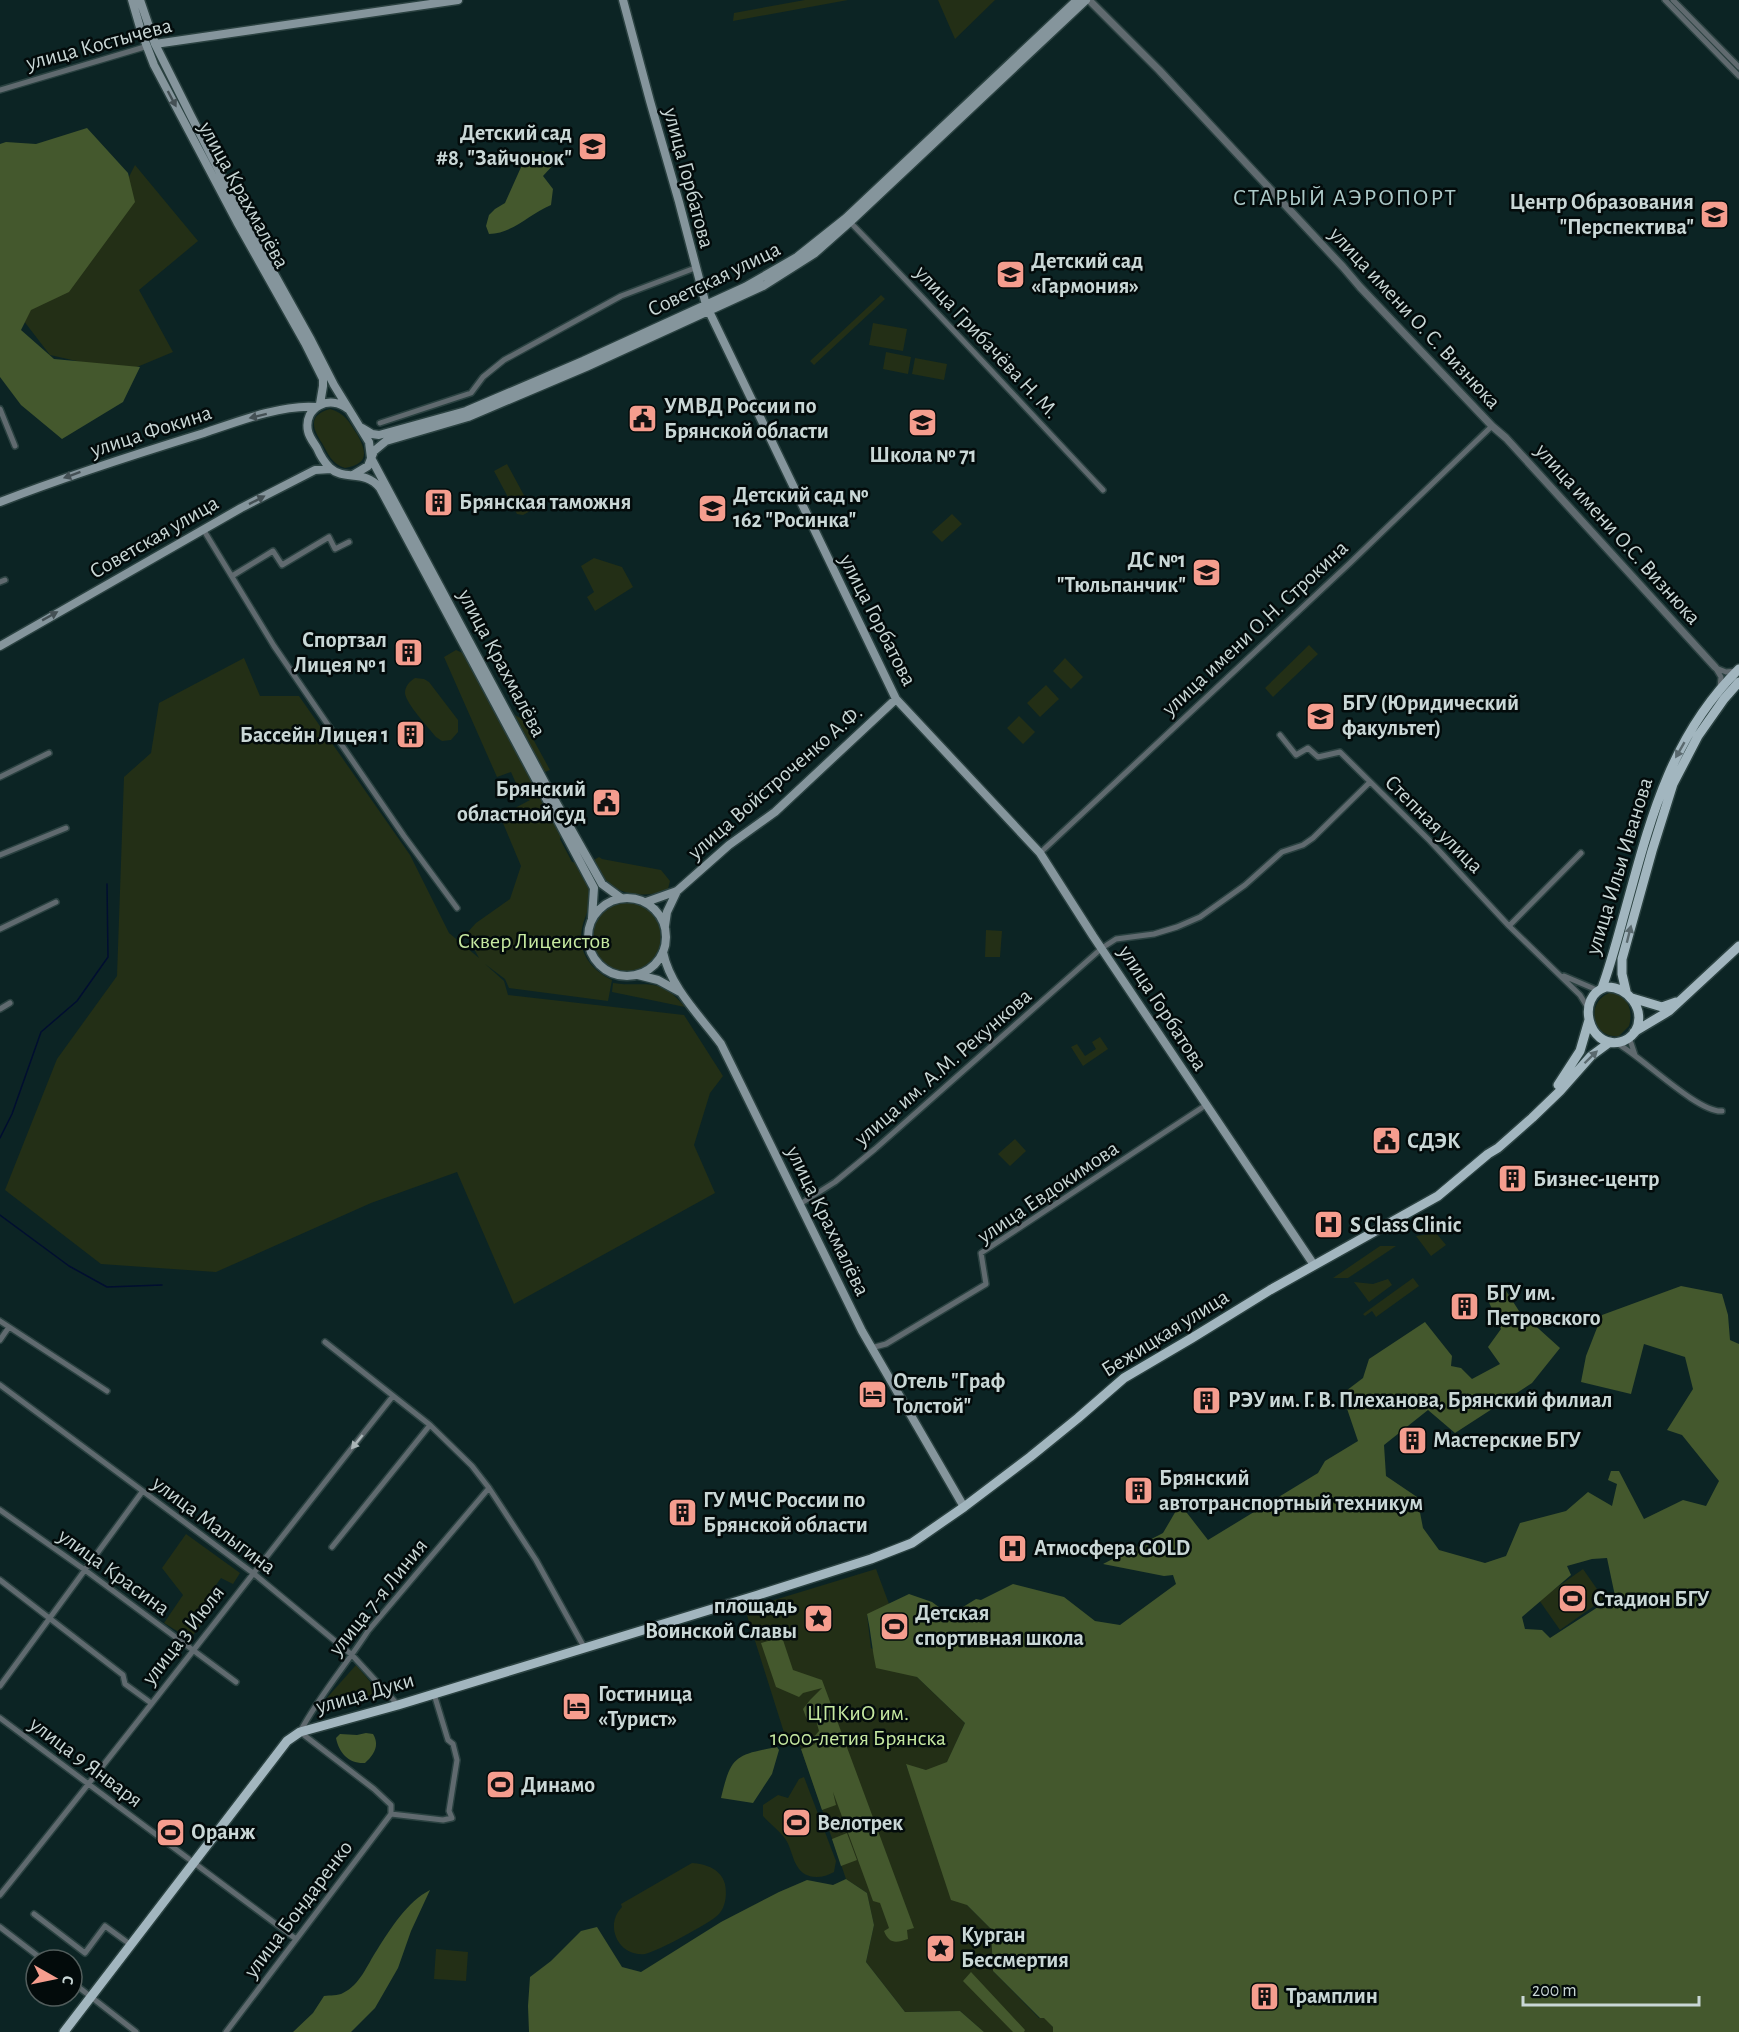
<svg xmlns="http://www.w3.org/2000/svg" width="1739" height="2032" viewBox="0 0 1739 2032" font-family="'Alegreya Sans',sans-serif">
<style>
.green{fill:#232f16}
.forest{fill:#44582d;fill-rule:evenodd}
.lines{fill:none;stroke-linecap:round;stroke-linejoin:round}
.stream{stroke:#010e30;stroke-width:1.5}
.minor-casing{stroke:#2a4140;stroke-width:8}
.tertiary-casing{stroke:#2a4140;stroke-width:10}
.secondary-casing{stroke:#2a4140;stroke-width:11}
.primary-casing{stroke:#2a4140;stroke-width:12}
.minor{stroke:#606a6f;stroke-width:5}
.tertiary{stroke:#606a6f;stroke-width:7}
.secondary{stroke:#85959c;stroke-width:8}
.primary{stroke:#a2b6bf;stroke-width:9}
.oneway{fill:#445054}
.oneway2{fill:#5a696e}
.oneway3{fill:#aab6b7}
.labels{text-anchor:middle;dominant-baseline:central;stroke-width:5;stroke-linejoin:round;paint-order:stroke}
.street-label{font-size:22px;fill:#c9d7d6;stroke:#030b0b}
.poi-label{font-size:22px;font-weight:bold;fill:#c9d7d6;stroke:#030b0b;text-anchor:start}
.park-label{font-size:22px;fill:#c6e9a1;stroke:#030b0b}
.neighbourhood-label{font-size:24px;letter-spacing:1.5px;fill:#acc9c8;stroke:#030b0b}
</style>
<rect width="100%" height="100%" fill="#0c2424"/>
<!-- green -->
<path class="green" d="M805,0H848L733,21L734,13Z
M938,0H995L955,39Z
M135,165L198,241L139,290L173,352L125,372L50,355L10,303L103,228Z
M881,295L885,299L814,365L810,361Z
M873,323L907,329L903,351L869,345Z
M886,352L911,357L908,374L883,369Z
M915,358L947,364L944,380L912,374Z
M330,409C345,413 349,422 357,434C367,452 369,464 345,468C332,464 328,454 322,443C312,428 308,415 330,409Z
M507,464L532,510L523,515L517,514L494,471Z
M952,514L962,524L942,542L932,532Z
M594,558L622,567L633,587L595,611L587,597L594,592L581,566Z
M1309,645L1318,654L1273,697L1265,688Z
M456,650L465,654L537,788L535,796L533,798L541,794L562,834L560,839L572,862L578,863C584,872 590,882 591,893C591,905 586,914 583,924C576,951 590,969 612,980L608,1001L509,988L505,979L485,964L504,981L508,995L684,1015L723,1076L710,1093L694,1145L715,1193L514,1304L457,1172L371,1203L216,1272L101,1264L5,1190L57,1059L117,976L124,777L151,753L159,703L244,658L260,696H299L410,855L449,933L479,958L466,934L476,923L510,899L521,866L500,816L530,800L522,797L511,772L497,777L444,657Z
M1065,658L1083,677L1071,689L1053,671Z
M415,678L424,679L429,682L458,720V732L451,740L442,741L436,737C429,728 406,704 405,693C405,686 410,681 415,678Z
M1046,685L1059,699L1040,717L1027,703Z
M513,714L522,719L550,770L545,772L542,768Z
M1019,716L1035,732L1023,744L1007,728Z
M599,857L602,859L661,870L670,881L668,889C650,898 625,896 609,884C601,877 597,869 592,861Z
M591 937a35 35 0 1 1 70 0a35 35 0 1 1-70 0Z
M986,930L1002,931L1000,957H985Z
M613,983C648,988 658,975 685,1007L612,992Z
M1609,993C1627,993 1634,1010 1629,1026L1619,1036C1592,1039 1585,1003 1609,993Z
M1100,1037L1108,1049L1083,1066L1071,1047L1077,1044L1085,1056L1096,1049L1092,1042Z
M1015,1139L1026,1151L1010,1166L998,1154Z
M1436,1233L1446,1245L1431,1256L1416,1236Z
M1380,1246H1396L1348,1278H1333Z
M1413,1278L1419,1286L1376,1317L1372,1311L1365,1316L1363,1314Z
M1388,1279L1392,1285L1369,1302L1354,1282L1373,1284Z
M186,1534L240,1573L233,1584L221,1578L206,1599L216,1606L190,1639L164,1623L183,1595L162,1568Z
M876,1569L889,1604L867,1615L871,1648L917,1677L965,1723L942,1774L906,1765L967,1905L991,1929L993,1971L1039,2018L1044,2017L1053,2027V2032H984L960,2011L905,2012L866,1962L874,1925L867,1893L846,1879L799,1743L787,1742L745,1609Z
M1583,1569L1604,1599L1560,1630L1539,1600Z
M356,1665L384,1698L363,1700L331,1708L325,1700Z
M804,1777L836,1861L834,1872C822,1879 805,1880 797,1866C792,1858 791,1848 786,1840C781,1832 770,1824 763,1816V1805L778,1795L788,1798L799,1779Z
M692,1863C706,1864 721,1869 725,1884C727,1894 726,1907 718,1915C710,1923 656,1952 645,1954C618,1957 604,1925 622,1907L621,1904Z
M436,1949L468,1952L466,1981L434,1979Z"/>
<!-- forest -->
<path class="forest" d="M87,128L128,173L135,202L69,292L31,310L21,330L54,359L140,367L123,402L62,439L21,405L0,377V144L6,142L36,144Z
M543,151L551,155L554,164L543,176L553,189L551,205C529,214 514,233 489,234L486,226L489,215L495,209L505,203L522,165L529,157Z
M1503,1286L1519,1311L1560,1348L1532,1383L1455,1433L1428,1410L1384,1445L1386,1476L1417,1497L1423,1528L1439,1550L1485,1563L1506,1556L1520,1523L1566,1511L1588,1492L1612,1506L1617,1484L1608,1480L1611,1471H1619L1644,1519L1683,1500L1706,1506L1719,1481L1682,1435L1667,1430L1693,1389L1685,1357L1644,1344L1631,1394L1581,1382L1586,1356L1602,1315L1681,1286L1722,1294L1728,1315L1730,1340L1739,1344V2032H1053V2027L1044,2018H1040L993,1971L991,1929L967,1905L951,1900L906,1764L926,1770L947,1762L965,1723L917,1677L876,1668C872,1650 871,1632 867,1614L909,1594L932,1602L940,1608L963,1607L976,1599L981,1600L1013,1584L1064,1597L1095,1621L1120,1625L1176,1584L1173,1575L1164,1576L1103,1564L1163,1533L1180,1504L1208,1540L1318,1473L1325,1461L1358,1441L1342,1394L1363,1378L1369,1359L1425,1322L1452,1356L1451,1366L1461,1368L1472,1379L1500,1364L1488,1347L1501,1329L1487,1298ZM1607,1558L1615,1596L1550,1638L1542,1630L1525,1629L1522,1617L1571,1575L1567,1566L1592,1559Z
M782,1637L793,1670L822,1680L914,1928L907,1930L908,1939C896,1943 889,1944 884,1931L889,1928L880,1903L873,1901L833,1792L836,1805L822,1810L801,1749L815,1744L813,1738L819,1731L816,1720H807L803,1709L810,1700L822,1688L803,1693L799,1697L776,1687L761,1643Z
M366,1733L373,1734C380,1745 374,1755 365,1763C349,1764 339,1753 336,1738L340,1734L357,1735Z
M777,1747L779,1750L772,1774L753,1803L721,1798C731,1756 735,1755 777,1747Z
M847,1833L857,1860L841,1866L832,1839Z
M846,1879L867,1893L874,1925L866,1962L905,2012L960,2011L984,2032H529L528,2006L530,1977L551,1961L581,1931L597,1927L622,1967L641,1972L721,1922L779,1892L807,1880L833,1885Z
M430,1890L411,1931L398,1968L375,2008L351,2032H293L313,2013L324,1996C330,1995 338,1996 343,1993C360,1985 367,1965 377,1950C391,1928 407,1902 430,1890Z
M971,1972L1025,2030L1024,2032H1013L963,1981Z"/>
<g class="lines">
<!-- stream -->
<path class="stream" d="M0,1138L12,1114L41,1032L77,1001L108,957L107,884
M0,1215L69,1266L107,1287L162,1285"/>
<defs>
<path id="minor" d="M1665,0L1739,76
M1673,0L1739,67
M0,90L148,46
M849,221C935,309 1018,400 1103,490
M0,409L15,446
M380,423L471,393L483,377L504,360L621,296L695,268
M203,529L274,646L404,836L457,908
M232,576L273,551L282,565L329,537L335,549L349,542
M0,582L5,580
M1715,667L1721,677L1720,688
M1716,668L1726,672L1736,671
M1280,735L1296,755L1308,748L1318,757L1340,752L1430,841L1509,926L1580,995L1588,1008
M0,777L49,753
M1040,853L1350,563L1492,426
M0,855L66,828
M1509,926L1581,853
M0,929L56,902
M1564,976L1597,990
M0,1009L10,1003
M1629,1037L1635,1055
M1618,1044C1642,1057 1698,1113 1722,1111
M800,1204L835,1182L875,1149L1102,948L1116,939L1154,934L1177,927L1200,917L1245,885L1282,852L1303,845L1313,838L1370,782
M0,1321L107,1391
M0,1340L9,1327
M325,1342L430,1425L472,1466L489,1488L536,1560L584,1647
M871,1348L886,1344L986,1284L981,1253L1206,1105
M0,1385L253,1573L352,1655L398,1705
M0,1510L85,1570L236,1682
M332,1547L430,1425
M0,1580L123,1675L125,1684L151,1703
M0,1686L142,1492
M0,1718L296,1939
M391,1814L443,1820L452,1818L449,1811L457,1760L453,1744L448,1740L434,1694
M0,1895C133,1730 261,1562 393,1396
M34,1914L85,1953L105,1926L131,1945
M0,1927L43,1960
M72,1982L136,2032
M226,2032L391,1814V1805L374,1789L300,1732C319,1696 346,1665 368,1631L489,1488"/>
<path id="tertiary" d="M1089,0L1159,70L1343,267L1360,287L1492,426L1506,438L1715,667"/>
<path id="secondary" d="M132,0L141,31L154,65L237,222L305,343L323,379V386L320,404
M140,0L155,44L190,114L243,218L311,340L334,385L369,442L371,458L545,783L602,884L621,898
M623,0L650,101L679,202L706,305L896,699L1040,853L1093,936L1314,1265
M155,44L458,0
M348,409C330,394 303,407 308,431C309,437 314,443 317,448C320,455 324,462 330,468C344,481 365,469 380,488L594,888L592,918
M362,428L372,434L379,435L466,411L583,361L745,287L797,257L846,218L1077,0
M353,475L368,466L374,451L386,441L468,417L586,367L763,286L815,253L850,222L1086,0
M0,502C67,476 136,454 204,433C236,422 283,404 316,407
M0,646L241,508L315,470L331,469
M588 937a39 39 0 1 1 78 0a39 39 0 1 1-78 0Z
M646,902L677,891L729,845L775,812L896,699
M665,926L667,912L677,891
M663,952C670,987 700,1016 721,1044L862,1331L964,1507
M638,975L658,980L680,992"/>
<path id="primary" d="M1606,987C1628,986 1647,1010 1635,1032C1631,1037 1625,1041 1620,1042C1588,1049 1575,996 1606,987Z
M1602,988C1610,966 1616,944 1622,922C1648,829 1667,740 1739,669
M1626,991L1622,974V959L1652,851L1673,784L1698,736L1724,699L1739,682
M1632,998L1662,1007L1676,1002
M1634,1032L1669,1011L1739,946
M1558,1085L1580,1051L1589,1020
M64,2032L287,1741L300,1732L398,1705L758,1595L871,1559L912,1543L964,1507L1030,1457L1078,1418L1124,1378L1192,1338L1270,1290L1438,1196L1488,1154L1498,1148L1532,1118L1560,1091L1591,1056L1610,1042"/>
</defs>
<!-- minor casing -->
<use href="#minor" class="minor-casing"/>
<!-- tertiary casing -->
<use href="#tertiary" class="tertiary-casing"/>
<!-- secondary casing -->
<use href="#secondary" class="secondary-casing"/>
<!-- primary casing -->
<use href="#primary" class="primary-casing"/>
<!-- minor -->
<use href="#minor" class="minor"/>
<!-- tertiary -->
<use href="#tertiary" class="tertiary"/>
<!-- secondary -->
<use href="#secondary" class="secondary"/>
<!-- primary -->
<use href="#primary" class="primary"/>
</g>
<!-- one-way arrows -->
<defs><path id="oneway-solid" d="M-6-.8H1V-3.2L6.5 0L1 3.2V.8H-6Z" transform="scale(1.5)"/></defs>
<g class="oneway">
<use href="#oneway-solid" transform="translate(172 99) rotate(62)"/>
<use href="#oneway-solid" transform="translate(258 416) rotate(166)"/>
<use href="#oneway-solid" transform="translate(72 475) rotate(160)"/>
<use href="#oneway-solid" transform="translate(257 500) rotate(-27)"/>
<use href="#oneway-solid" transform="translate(50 616) rotate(-29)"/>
</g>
<g class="oneway2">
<use href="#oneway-solid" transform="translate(1680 750) rotate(120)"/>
<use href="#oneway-solid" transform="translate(1629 934) rotate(-76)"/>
<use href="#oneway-solid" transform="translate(1591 1057) rotate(-44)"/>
</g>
<use class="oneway3" href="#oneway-solid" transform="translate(357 1442) rotate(129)"/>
<!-- icons -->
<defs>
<symbol id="school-square" viewBox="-11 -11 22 22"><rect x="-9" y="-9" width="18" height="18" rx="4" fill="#f59d8e" stroke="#030b0b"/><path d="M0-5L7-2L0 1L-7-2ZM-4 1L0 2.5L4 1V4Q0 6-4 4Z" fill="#111"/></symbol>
<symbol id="civic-square" viewBox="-11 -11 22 22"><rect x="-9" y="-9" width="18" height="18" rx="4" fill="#f59d8e" stroke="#030b0b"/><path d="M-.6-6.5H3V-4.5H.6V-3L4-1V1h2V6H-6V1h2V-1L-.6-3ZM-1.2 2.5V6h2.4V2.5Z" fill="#111"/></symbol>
<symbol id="building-square" viewBox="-11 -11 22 22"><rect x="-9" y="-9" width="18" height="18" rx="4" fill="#f59d8e" stroke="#030b0b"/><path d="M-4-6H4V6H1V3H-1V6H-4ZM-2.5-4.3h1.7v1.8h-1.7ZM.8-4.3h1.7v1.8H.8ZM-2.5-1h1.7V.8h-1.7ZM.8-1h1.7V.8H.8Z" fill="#111"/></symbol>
<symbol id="university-square" viewBox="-11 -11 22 22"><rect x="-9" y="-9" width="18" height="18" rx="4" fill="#f59d8e" stroke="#030b0b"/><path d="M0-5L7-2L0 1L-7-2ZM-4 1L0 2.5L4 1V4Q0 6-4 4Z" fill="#111"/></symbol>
<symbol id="hospital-square" viewBox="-11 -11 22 22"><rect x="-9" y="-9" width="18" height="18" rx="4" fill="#f59d8e" stroke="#030b0b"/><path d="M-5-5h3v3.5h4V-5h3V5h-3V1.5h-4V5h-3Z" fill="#111"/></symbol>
<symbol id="hotel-square" viewBox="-11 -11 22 22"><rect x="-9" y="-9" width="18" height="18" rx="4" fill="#f59d8e" stroke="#030b0b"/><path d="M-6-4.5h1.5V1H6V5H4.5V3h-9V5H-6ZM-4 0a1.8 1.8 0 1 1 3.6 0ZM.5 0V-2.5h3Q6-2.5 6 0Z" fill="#111"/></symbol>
<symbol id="stadium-square" viewBox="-11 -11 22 22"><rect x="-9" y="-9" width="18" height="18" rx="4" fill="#f59d8e" stroke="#030b0b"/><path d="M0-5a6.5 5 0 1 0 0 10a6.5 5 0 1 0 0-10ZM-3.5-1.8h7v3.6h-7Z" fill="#111"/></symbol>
<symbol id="sight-square" viewBox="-11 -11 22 22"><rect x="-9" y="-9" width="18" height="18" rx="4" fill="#f59d8e" stroke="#030b0b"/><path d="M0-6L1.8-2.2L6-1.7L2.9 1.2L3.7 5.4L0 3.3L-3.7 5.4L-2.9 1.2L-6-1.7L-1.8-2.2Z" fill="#111"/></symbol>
</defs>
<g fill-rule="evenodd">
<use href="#school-square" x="576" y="130" width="33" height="33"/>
<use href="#school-square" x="1698" y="198" width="33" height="33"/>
<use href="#school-square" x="994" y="258" width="33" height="33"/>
<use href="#civic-square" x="626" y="402" width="33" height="33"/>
<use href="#school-square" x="906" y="406" width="33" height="33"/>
<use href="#building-square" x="422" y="486" width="33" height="33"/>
<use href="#school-square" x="696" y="492" width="33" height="33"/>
<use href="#school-square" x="1190" y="556" width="33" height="33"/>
<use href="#building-square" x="392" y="636" width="33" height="33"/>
<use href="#university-square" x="1304" y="700" width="33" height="33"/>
<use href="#building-square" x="394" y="718" width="33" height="33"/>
<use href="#civic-square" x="590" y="786" width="33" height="33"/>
<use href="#civic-square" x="1370" y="1124" width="33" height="33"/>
<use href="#building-square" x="1496" y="1162" width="33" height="33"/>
<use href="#hospital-square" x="1312" y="1208" width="33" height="33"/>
<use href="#building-square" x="1448" y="1290" width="33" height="33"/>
<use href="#hotel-square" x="856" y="1378" width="33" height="33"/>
<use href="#building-square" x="1190" y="1384" width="33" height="33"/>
<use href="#building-square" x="1396" y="1424" width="33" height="33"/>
<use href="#building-square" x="1122" y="1474" width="33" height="33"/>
<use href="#building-square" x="666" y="1496" width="33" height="33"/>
<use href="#hospital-square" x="996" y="1532" width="33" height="33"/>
<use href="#stadium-square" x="1556" y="1582" width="33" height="33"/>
<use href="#sight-square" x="802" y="1602" width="33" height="33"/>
<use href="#stadium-square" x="878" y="1610" width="33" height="33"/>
<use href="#hotel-square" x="560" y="1690" width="33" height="33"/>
<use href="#stadium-square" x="484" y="1768" width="33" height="33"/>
<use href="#stadium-square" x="780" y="1806" width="33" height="33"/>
<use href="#stadium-square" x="154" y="1816" width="33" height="33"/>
<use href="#sight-square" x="924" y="1932" width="33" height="33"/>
<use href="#building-square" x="1248" y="1980" width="33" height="33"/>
</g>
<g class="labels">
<!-- street labels -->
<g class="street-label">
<text transform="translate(99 44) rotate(-15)">улица Костычева</text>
<text transform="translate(689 178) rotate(75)">улица Горбатова</text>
<text transform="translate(244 195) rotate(61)">улица Крахмалёва</text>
<text transform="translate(714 279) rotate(-26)">Советская улица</text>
<text transform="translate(1415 318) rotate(47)">улица имени О. С. Визнюка</text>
<text transform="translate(987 342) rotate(47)">улица Грибачёва Н. М.</text>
<text transform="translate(151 431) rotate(-18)">улица Фокина</text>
<text transform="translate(1618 534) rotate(48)">улица имени О.С. Визнюка</text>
<text transform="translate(154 537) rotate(-30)">Советская улица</text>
<text transform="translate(878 620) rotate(63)">улица Горбатова</text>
<text transform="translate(1255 628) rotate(-43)">улица имени О.Н. Строкина</text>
<text transform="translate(502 663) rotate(62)">улица Крахмалёва</text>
<text transform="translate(775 782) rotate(-41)">улица Войстроченко А.Ф.</text>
<text transform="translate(1434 824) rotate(45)">Степная улица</text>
<text transform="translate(1619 866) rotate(-73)">улица Ильи Иванова</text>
<text transform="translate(1163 1008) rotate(57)">улица Горбатова</text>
<text transform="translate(943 1067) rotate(-41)">улица им. А.М. Рекункова</text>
<text transform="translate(1048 1192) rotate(-34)">улица Евдокимова</text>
<text transform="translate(828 1221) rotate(64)">улица Крахмалёва</text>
<text transform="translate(1165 1333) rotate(-32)">Бежицкая улица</text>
<text transform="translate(214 1525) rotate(37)">улица Малыгина</text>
<text transform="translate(114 1572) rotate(36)">улица Красина</text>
<text transform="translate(378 1597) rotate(-51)">улица 7-я Линия</text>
<text transform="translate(183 1635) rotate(-52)">улица 3 Июля</text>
<text transform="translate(365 1693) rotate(-16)">улица Дуки</text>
<text transform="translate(86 1762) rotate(37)">улица 9 Января</text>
<text transform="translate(298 1909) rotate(-53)">улица Бондаренко</text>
</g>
<!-- poi labels -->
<g class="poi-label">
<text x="572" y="133" text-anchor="end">Детский сад<tspan x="572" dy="25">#8, "Зайчонок"</tspan></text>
<text x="1694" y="202" text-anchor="end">Центр Образования<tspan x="1694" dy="25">"Перспектива"</tspan></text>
<text x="1031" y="261">Детский сад<tspan x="1031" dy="25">«Гармония»</tspan></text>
<text x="664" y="406">УМВД России по<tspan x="664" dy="25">Брянской области</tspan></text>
<text x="923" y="455" text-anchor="middle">Школа № 71</text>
<text x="733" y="495">Детский сад №<tspan x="733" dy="25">162 "Росинка"</tspan></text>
<text x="459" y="502">Брянская таможня</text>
<text x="1186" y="560" text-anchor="end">ДС №1<tspan x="1186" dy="25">"Тюльпанчик"</tspan></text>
<text x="387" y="640" text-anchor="end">Спортзал<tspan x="387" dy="25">Лицея № 1</tspan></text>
<text x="1342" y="703">БГУ (Юридический<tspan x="1342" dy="25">факультет)</tspan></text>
<text x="389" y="735" text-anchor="end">Бассейн Лицея 1</text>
<text x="586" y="789" text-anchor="end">Брянский<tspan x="586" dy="25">областной суд</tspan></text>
<text x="1407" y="1141">СДЭК</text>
<text x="1533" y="1179">Бизнес-центр</text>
<text x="1350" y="1225">S Class Clinic</text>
<text x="1486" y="1293">БГУ им.<tspan x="1486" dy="25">Петровского</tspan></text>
<text x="893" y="1381">Отель "Граф<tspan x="893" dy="25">Толстой"</tspan></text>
<text x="1228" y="1400">РЭУ им. Г. В. Плеханова, Брянский филиал</text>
<text x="1433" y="1440">Мастерские БГУ</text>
<text x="1159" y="1478">Брянский<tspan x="1159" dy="25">автотранспортный техникум</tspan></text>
<text x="703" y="1500">ГУ МЧС России по<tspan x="703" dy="25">Брянской области</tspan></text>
<text x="1034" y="1548">Атмосфера GOLD</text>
<text x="1593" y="1599">Стадион БГУ</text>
<text x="797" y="1606" text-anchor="end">площадь<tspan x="797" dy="25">Воинской Славы</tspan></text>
<text x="915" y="1613">Детская<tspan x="915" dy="25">спортивная школа</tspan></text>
<text x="598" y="1694">Гостиница<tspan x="598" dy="25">«Турист»</tspan></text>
<text x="521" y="1785">Динамо</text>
<text x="817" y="1823">Велотрек</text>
<text x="191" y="1832">Оранж</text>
<text x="961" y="1935">Курган<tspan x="961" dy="25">Бессмертия</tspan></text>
<text x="1286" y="1996">Трамплин</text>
</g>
<!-- park labels -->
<g class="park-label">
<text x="534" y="941">Сквер Лицеистов</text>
<text x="858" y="1713">ЦПКиО им.<tspan x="858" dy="25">1000-летия Брянска</tspan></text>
</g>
<!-- neighbourhood labels -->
<g class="neighbourhood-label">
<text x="1345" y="198">СТАРЫЙ АЭРОПОРТ</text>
</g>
</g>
<!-- north arrow -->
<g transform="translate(54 1978) rotate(99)"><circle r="28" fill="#030b0b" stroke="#525d5c" stroke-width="1.5"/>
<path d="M0-4.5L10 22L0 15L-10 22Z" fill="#f59d8e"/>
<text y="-9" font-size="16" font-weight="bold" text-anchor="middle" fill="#c9d7d6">С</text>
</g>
<!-- scale -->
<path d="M1523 1996v9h176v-9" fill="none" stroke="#c9d7d6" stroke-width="3"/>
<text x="1532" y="1996" font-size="18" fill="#c9d7d6" stroke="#030b0b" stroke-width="4.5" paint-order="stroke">200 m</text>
</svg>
